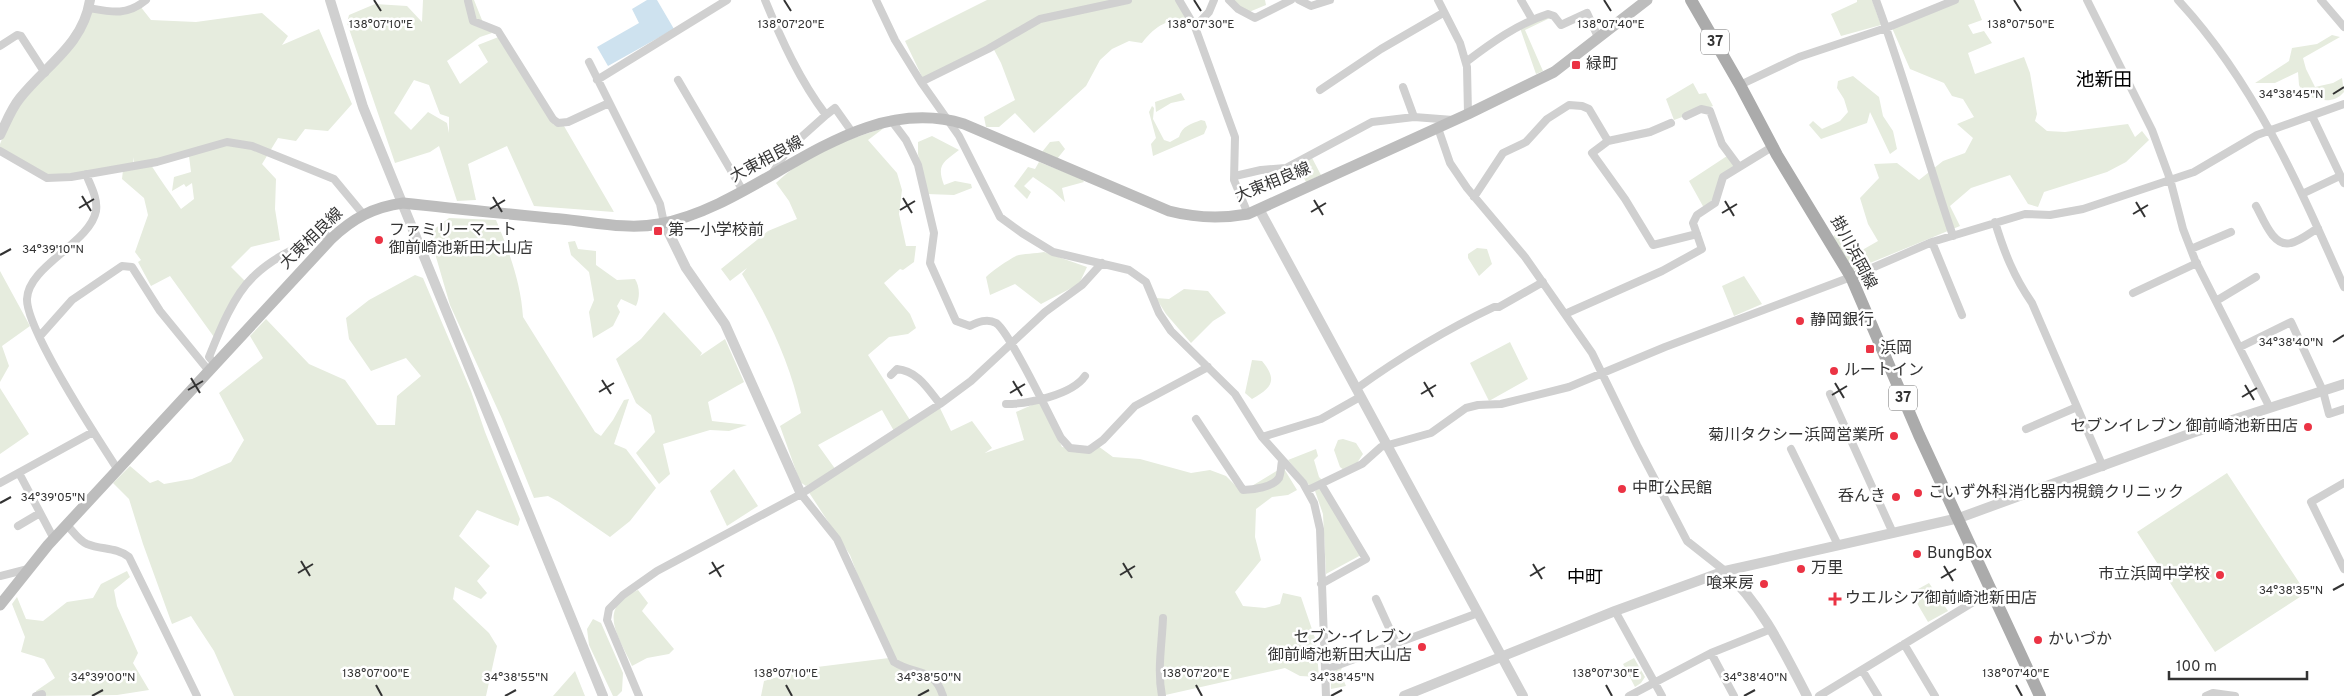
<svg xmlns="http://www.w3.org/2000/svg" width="2344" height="696" viewBox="0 0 2344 696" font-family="Overpass,'Noto Sans JP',sans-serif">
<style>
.green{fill:#e6ecde;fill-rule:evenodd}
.water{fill:#cee2ef}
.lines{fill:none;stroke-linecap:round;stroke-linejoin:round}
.minor{stroke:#d0d0d0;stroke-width:8}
.tertiary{stroke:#d0d0d0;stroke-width:10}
.secondary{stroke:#bdbdbd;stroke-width:11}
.primary{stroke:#ababab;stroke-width:12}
.ticks{fill:none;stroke:#333;stroke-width:2}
.poi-dot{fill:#eb3344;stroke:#fff;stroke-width:2}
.labels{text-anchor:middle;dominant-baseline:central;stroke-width:5;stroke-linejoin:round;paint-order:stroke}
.shield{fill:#fff;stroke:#707070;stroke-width:1}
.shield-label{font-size:15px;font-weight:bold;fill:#333}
.poi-label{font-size:16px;fill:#333;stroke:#fff;text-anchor:start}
.street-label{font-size:16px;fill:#333;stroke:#fff}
.neighbourhood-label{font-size:18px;fill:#000;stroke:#fff}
.quarter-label{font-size:19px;fill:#000;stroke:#fff}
.ticks-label{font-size:12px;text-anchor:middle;fill:#333;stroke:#fff;stroke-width:5;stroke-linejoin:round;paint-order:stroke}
</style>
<rect width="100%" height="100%" fill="#fff"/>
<!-- green -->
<path class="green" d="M423,0H474L484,25L492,33L480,37L447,61L460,84L488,62L478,45L501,36L554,125L564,126L614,212L534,206L507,146L468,164L476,200L457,201L439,146L430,152L395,163L347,23L349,15L375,4L407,6L422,22ZM414,80L429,85L440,114L449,117V133L447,123L428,112L411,130L394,113Z
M987,0H1177L1190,18C1167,20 1157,24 1142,43L1129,41L1112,49L1100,60L1086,86L1034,133L1015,113L999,127H986L984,117L1015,100L1001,63L992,46L925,83L905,41Z
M1233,0H1265L1266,5L1249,12L1231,2Z
M1857,0H1872L1881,25L1841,36L1831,14L1857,2Z
M1955,0H1974L1982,20L1968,25L1973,34L1984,31L1992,43L1968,53L1975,74L2024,57L2030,73L2037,114L2035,121L2047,131L2065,132L2128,124L2135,137L2142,131L2149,140L2126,162L2107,172L2044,192L2038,207L2028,204L2010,175L1971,188L1950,206L1960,226L1853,270L1833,236L1845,232L1857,253L1878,241L1868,224L1860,198L1879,178L1874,164L1897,163L1919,180L1943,161L1965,153L1973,138L1957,124L1974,117L1963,99L1952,96L1944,83L1910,69L1892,28Z
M140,6L151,20L196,22L262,13L288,36L282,45L319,29L352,104L328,131L305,129L296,141L278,138L262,164L276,179L275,209L280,240L251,247L231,267L245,281L214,337L170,276L151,286L138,262L141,260L135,252L148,215L144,198L122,179L123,170L151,165C161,181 171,194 181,209L194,199L192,183L186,187L184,184L172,191L174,177L191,172L189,156L134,166V157L133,164L47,178L0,150V144L19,98L45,73L89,8L124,13Z
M1549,15L1550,18L1525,30L1543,71L1536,74L1520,28Z
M2332,35L2340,37L2303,58L2306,69L2315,87L2333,83L2342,78L2344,92C2333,105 2319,100 2304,95L2299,85L2298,72L2275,83H2255L2289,61L2292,48L2317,44Z
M1853,76L1879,97L1883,116L1893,131L1897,149L1890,154L1870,112L1867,123L1821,139L1809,125L1813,121L1822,129L1840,121L1848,112L1844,99L1837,88L1838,81Z
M1693,83L1699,94L1706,93L1713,106L1674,120L1666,99Z
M1181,93L1185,100L1171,103L1156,112L1155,102Z
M1152,106L1154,108L1153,119L1164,140L1170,142L1179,137C1182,126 1191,124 1201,120L1205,121L1207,127L1204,134L1153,156L1151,144L1156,138L1149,112Z
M884,128L868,140L897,173L902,190L899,214L906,246H916L914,262L903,270L900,269L884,283L910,314L916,328L908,334L889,337L868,355L910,420L894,431L882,410L818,445L836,470L806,486L800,482L780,426L801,413C790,363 769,318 742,274L747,268L730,281L721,269L768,231L797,219L789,201L776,183C805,155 845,140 884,128Z
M932,136L959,150C944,162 936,164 944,185L955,181L971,184L972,188L954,195L927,194L918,154V142Z
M1059,141L1065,149L1057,159L1042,152L1050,142Z
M1311,156L1321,175L1306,182L1297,164Z
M1727,156L1737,168L1720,180L1713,199L1704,208L1689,181Z
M1039,162L1082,179L1084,182L1062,188L1065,202L1052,190L1033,177L1024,186L1031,192L1027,199L1014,186L1028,167L1035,169Z
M449,218L496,220C509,251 521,283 523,317L595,432L601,436L613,420L624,400L629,399L614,444L626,449L656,488L630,521L610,537L559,502L548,496L534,498L502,419L450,305L429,233Z
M575,241L578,249L596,251V265L617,280L635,279C640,287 640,298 636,306L621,299L617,306L620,312L613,326L593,338L589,312L594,300L589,272L571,255L568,242Z
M1477,248L1487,249L1492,264L1479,276L1468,258V254Z
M1044,252L1087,267L1079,284L1041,304L1015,284L990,295L986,277C992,271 1008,260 1016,256C1023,253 1036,254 1044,252Z
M0,271L30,326L2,346L9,366L0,382Z
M415,275L423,278L471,391L485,432L520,519L518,526L477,510L459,536L490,566L477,581L487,593L481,599L455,587L453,599L489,633L497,646L486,696H234L214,651L191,616L172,624L143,544L129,499L113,483L130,466L150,483L158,480L164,484L192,479L231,462L244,440L219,393L263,358L250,336L266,319L309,364L345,380L377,425H395L397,396L421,376L406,358L371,371L349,339L346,318L369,300Z
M1744,276L1762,304L1734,316L1722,286Z
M1184,289L1208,291L1226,313L1213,321L1191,343L1166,314L1156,298L1169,299Z
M664,312L702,353L700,356L725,339L744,382L708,402L712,421L747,425L729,431L710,430L663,444L670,474L659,484L636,453L655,432L651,415L636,403L616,359L641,339Z
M1510,342L1528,379L1489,401L1470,363Z
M1252,360L1262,361C1278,380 1272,388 1252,399L1245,393Z
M0,388L29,434L0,454Z
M1041,401L1062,447L1089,450L1098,446L1113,457L1140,459L1191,473L1210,470L1226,476L1242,492L1283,467L1297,490L1288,495L1272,497L1256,509L1255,537L1261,560L1235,592L1243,606L1265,608L1280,604L1283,593L1301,597L1316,641L1319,677L1300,676L1285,668L1161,696H761L764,681L809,668L889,658L850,555L808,491L939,406L951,431L972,421L992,448L985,453L1024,440L1016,412Z
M1343,439L1356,443L1363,454L1355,466L1345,471L1340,467L1334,450L1338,440Z
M1316,449L1318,456L1314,460L1319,477L1323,481L1310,486L1288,460Z
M734,469L758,506L727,526L710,491Z
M2227,473L2306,593L2215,652L2137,532Z
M1321,487L1361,555L1326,574L1323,514L1315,491Z
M127,571L130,577L114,590L117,606L138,653L133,663L149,690L117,695L36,696V691L55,678L44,659L21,652L25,637L12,604L17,597L26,619L43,621L67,602L93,598L101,584Z
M1929,583L1948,611L1928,622L1911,593Z
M638,590L648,603L642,611L674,649L669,654L647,658L632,666C618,635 596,608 638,590Z
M593,619L601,623L623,673L622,691L617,696H613L589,645L587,629Z
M1634,658L1645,677L1641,683L1635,687L1623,664Z
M1339,667L1342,668L1340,672L1346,686L1331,689V675Z
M575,671L585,696H553Z"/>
<!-- water -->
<path class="water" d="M647,0H657L674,29L608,66L597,47L639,23L632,9Z"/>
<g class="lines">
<!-- minor -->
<path class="minor" d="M765,0C781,39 800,81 826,115L835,108L852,132
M876,0L895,40L921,82L959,136L1000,217L1022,233L1053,252L1129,270L1146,282L1159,313L1171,331L1235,394L1262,437L1303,483L1314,503L1320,529L1326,696
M1179,0L1195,27L1235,137L1234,180L1248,214
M1229,0L1238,9L1255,18L1291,0
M1299,0L1311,6L1330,0
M1438,0L1460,43L1467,67L1468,114
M1521,0L1532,19
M1876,0C1905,78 1926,157 1953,236
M2087,0L2152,130L2170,179L2183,229L2195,260L2270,408
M2178,0C2254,82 2299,185 2344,287
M2321,0L2344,27
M468,1L473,21L498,31L553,119L558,123L568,122L609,103
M89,8C111,12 127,16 146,0
M1195,27L1209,12L1214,0
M0,46L17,35L21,36L45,73
M589,62L660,204L664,223
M1466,62C1491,43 1517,24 1548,14L1554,16L1561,25L1587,13L1598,37
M597,80L727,0
M678,80L743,191
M921,82L988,49L1040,19L1128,0
M1740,85L1799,57L1886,28L1955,0
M1403,87L1414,117
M1320,90L1381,49L1443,13
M1686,116L1701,109L1710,111L1722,144L1739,167
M2312,116L2344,183
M891,120L906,140L918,165L934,233L930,263L956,321L970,326C978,322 987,318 996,323C1009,331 1051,419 1061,438L1070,448L1089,450L1103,440L1135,406L1208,367
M1438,128L1450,163L1467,188L1525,257L1592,353L1637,445L1687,541L1725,571
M1608,141L1592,153L1625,199L1653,245L1697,234
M0,151L47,178L71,177L157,162L227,142L252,146L334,179L363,214
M86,174C90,185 98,198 96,211C90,243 28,266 27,299C26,329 99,441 118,470
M772,174L788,149L826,115
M1235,176L1261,170L1286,168L1372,122L1414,117L1453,120
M2302,194L2340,176
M1474,197L1503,153L1526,142L1547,119L1569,105L1582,106L1589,109L1608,141L1650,132L1671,123
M2256,206C2263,218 2273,248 2291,243C2300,241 2310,233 2318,228
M1995,222C2004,252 2014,277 2032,303L2103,467
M1932,242L1962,315
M2191,249L2231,232
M2133,293L2197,263
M2216,301L2256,277
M1565,314L1662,271L1702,249L1693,223L1697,215L1715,203L1723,177L1772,147
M40,336L72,300L122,266L132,267L160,311L209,371
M2240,347L2291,322L2323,391L2329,414L2344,409
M215,364L209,357C219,332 233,296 253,277C273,257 300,246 325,234L331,239
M891,375L897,369C918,371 928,389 940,404
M1356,389C1402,356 1443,331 1494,307H1499L1543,282
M1830,394L1893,533
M1006,404C1028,404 1072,395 1085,376
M1196,419L1243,490C1253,490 1273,487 1279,478C1281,473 1281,466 1282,461
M2026,429L2077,407
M1262,437L1321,419L1360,397
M1791,449L1838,545
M19,473L54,539
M0,483L93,432
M2344,483L2311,502L2344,569
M1321,484L1366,559L1321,584
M1308,490L1362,464L1381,447L1431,433L1466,408L1478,405L1501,404L1569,387L1665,347L1851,277L1932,242L2025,214L2050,215L2083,209L2194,172L2257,135L2344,104
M801,494L837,539L894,662C916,676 934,667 943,696
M66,524C73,531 78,540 87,544C102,550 116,547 129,557L197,696
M18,526L40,513
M0,576L28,569
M1376,599L1396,643
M1615,611L1662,696
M1904,644L1935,696
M1711,653L1734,696
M1325,670L1478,613
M1862,670L1878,696
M36,696L42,694
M639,696L607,620L609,609L623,595L657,571L801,494L940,404L971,381L1045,312L1082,285L1102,263
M1162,696C1157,670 1162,644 1163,618
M1629,696L1711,653L1771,629
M1819,696L1993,590
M2206,696L2213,693L2235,696"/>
<!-- tertiary -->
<path class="tertiary" d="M330,0L363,107L603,696
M0,135C6,123 11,109 20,98C46,65 83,45 90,0
M1259,209L1523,696
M664,223L686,268L725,324L801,494
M1725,571C1762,605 1784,652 1807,696
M1404,696L1615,611L1725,571L1959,518L2192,433L2344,384"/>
<!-- secondary -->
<path class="secondary" d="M0,605L48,545L331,239C353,218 374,207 403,203C456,209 509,214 561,219C593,222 628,230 659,224C763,205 852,90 964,124L1169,211C1196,218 1220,219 1248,214L1468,114L1554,72L1647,0"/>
<!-- primary -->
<path class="primary" d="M1691,0L1740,85L1777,155L1851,277L1919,435L2040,696"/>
</g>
<!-- ticks -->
<path class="ticks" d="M374,0L381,11M784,0L791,11M1194,0L1201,11M1604,0L1611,11M2014,0L2021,11M2333,94L2344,87M82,196L91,211M493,197L502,212M903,198L912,213M1314,200L1323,215M1725,201L1734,216M2136,202L2145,217M79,208L94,199M490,209L505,200M900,210L915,201M1311,212L1326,203M1722,213L1737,204M2133,214L2148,205M0,255L11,249M2333,342L2344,335M191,378L200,393M602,380L611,394M1013,381L1022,396M1424,382L1433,397M1835,383L1844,398M2245,385L2254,400M188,390L203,381M599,392L614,383M1010,393L1025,384M1421,394L1436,385M1832,395L1847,386M2242,397L2257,388M0,503L11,497M301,561L310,576M712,562L721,577M1123,563L1132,578M1533,564L1542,579M1944,566L1953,581M298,573L313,564M709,574L724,565M1120,575L1135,566M1530,576L1545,567M1941,578L1956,569M2333,590L2344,584M376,685L382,696M786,685L792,696M1196,685L1202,696M1606,685L1612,696M2016,685L2022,696M92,696L103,690M505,696L516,690M918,696L929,690M1331,696L1342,690M1744,696L1755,690"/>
<!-- markers -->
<g class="poi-dot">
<rect x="1571" y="60" width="10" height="10" rx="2.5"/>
<rect x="653" y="226" width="10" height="10" rx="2.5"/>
<circle cx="379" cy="240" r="5"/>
<circle cx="1800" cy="321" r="5"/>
<rect x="1865" y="344" width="10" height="10" rx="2.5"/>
<circle cx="1834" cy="371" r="5"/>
<circle cx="2308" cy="427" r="5"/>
<circle cx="1894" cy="436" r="5"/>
<circle cx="1622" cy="489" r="5"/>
<circle cx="1918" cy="493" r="5"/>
<circle cx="1896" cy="497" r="5"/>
<circle cx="1917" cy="554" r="5"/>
<circle cx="1801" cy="569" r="5"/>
<circle cx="2220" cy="575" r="5"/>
<circle cx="1764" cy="584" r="5"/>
<path d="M1832.5 591.5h5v5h5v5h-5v5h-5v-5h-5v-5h5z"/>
<circle cx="2038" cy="640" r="5"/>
<circle cx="1422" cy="647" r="5"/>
</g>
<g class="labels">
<!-- shield labels -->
<g class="shield">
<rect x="1701" y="29.5" width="28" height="25" rx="4"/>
<rect x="1889" y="385.5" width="28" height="25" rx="4"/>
</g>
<g class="shield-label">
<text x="1715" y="42">37</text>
<text x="1903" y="398">37</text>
</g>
<!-- poi labels -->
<g class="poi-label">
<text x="1586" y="65">緑町</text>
<text x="389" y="231">ファミリーマート<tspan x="389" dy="18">御前崎池新田大山店</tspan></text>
<text x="668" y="231">第一小学校前</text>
<text x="1810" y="321">静岡銀行</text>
<text x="1880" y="349">浜岡</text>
<text x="1844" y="371">ルートイン</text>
<text x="2298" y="427" text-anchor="end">セブンイレブン 御前崎池新田店</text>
<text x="1884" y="436" text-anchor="end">菊川タクシー浜岡営業所</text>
<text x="1632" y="489">中町公民館</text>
<text x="1928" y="493">こいず外科消化器内視鏡クリニック</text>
<text x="1886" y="497" text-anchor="end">呑んき</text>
<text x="1927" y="554">BungBox</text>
<text x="1811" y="569">万里</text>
<text x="2210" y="575" text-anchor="end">市立浜岡中学校</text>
<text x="1754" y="584" text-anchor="end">喰来房</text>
<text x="1845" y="599">ウエルシア御前崎池新田店</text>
<text x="1412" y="638" text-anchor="end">セブン‐イレブン<tspan x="1412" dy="18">御前崎池新田大山店</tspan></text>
<text x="2048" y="640">かいづか</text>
</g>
<!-- street labels -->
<g class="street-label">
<text transform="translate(767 160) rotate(-28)">大東相良線</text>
<text transform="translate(1273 183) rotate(-22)">大東相良線</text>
<text transform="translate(312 239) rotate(-44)">大東相良線</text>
<text transform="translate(1853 253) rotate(62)">掛川浜岡線</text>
</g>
<!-- neighbourhood labels -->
<g class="neighbourhood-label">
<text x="1585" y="578">中町</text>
</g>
<!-- quarter labels -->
<g class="quarter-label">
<text x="2104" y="81">池新田</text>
</g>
</g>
<g class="ticks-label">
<text x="2021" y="28">138°07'50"E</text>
<text x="381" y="28">138°07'10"E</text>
<text x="791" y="28">138°07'20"E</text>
<text x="1201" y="28">138°07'30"E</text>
<text x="1611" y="28">138°07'40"E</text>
<text x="2291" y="98">34°38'45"N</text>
<text x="53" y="253">34°39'10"N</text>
<text x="2291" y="346">34°38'40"N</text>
<text x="53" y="501">34°39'05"N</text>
<text x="2291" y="594">34°38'35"N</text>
<text x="376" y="677">138°07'00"E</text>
<text x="786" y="677">138°07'10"E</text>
<text x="1196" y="677">138°07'20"E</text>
<text x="1606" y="677">138°07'30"E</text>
<text x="2016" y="677">138°07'40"E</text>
<text x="103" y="681">34°39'00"N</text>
<text x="516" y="681">34°38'55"N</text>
<text x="929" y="681">34°38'50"N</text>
<text x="1342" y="681">34°38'45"N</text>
<text x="1755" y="681">34°38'40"N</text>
</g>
<!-- scale -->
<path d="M2169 671v8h138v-8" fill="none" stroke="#333333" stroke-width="2.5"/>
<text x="2176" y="671" font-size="15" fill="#333333" stroke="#ffffff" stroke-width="4" paint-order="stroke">100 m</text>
</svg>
